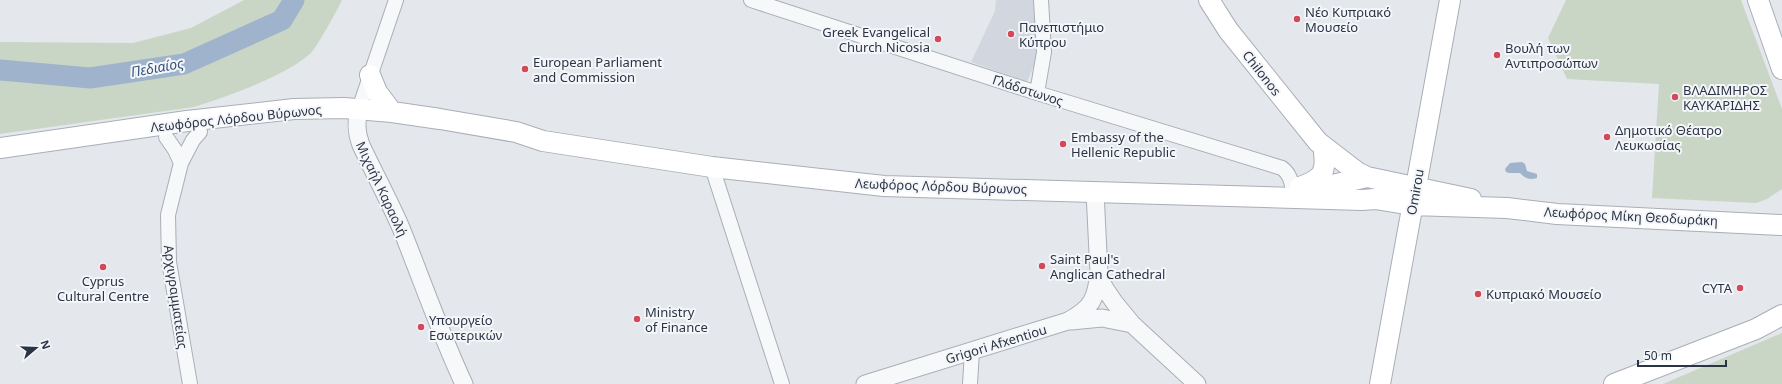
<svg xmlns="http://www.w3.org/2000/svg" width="1782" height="384" viewBox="0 0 1782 384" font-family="'Noto Sans',sans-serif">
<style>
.built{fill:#d2d6de}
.green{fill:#c9d6c5}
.water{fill:#9fb4cc}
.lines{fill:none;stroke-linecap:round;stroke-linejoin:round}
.river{stroke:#9fb4cc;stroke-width:21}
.minor-casing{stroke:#a9aeb7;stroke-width:16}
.tertiary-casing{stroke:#a9aeb7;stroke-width:19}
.secondary-casing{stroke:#a9aeb7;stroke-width:22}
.minor{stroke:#f7f8fa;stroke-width:14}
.tertiary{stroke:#f7f8fa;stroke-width:17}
.secondary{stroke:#fff;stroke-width:20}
.poi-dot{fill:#d1495b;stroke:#f4f6f9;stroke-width:1.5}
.labels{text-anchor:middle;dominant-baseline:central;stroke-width:4;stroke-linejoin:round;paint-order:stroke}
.poi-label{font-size:13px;fill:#2b3445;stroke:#f4f6f9;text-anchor:start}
.street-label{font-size:13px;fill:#2b3445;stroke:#f4f6f9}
.water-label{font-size:14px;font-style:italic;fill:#34527a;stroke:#f4f6f9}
</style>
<rect width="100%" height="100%" fill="#e4e7ec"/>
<!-- built -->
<path class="built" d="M996,0H1034L1040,51L1027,82L971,62L995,11Z"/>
<!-- green -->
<path class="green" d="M244,0H342C338,9 317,47 311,53C284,77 228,96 194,107L0,134V42L133,43L191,28Z
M1566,0H1741L1782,109V189L1767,199L1756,203L1652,198L1659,84L1567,79L1548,38Z
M1782,333V384H1663Z"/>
<!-- water -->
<path class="water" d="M1522,162L1525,164L1527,171L1537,174V178C1529,180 1526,179 1520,173H1509L1506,172L1505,169L1510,163Z"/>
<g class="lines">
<!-- river -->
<path class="river" d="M0,70L90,78L184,64L282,20L294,0"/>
<defs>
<path id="minor" d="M751,0L1037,93L1282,168C1290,174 1291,181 1293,190
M1037,93L1044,52L1041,0
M359,109L396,0
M166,137L175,150L181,163
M712,167L782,384
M190,384L169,262L168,215L181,163L193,140L200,132
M970,384L972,351"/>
<path id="tertiary" d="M359,109C356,122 356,132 361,145C374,173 389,200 401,228C422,280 440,333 464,384
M1095,192L1099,273L1104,287L1114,302L1132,324L1197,384
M1071,321L1102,318L1132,324
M865,384L1068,321C1092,308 1096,299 1099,273"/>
<path id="secondary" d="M1209,0L1228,30L1318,142L1357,172L1367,177
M1758,0L1782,69
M370,75L377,92L392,112
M0,148L187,121L294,109L344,108L392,112L440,119L516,132L543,141L712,167L884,186L1362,200L1375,199L1412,205L1507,208L1557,214L1782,225
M1300,187C1319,180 1327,175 1324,153
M1305,190L1328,186L1367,177L1471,199
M1380,384L1450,0
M1614,384L1756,329L1782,315"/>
</defs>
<!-- minor casing -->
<use href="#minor" class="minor-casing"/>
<!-- tertiary casing -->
<use href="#tertiary" class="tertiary-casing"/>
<!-- secondary casing -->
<use href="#secondary" class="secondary-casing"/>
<!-- minor -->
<use href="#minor" class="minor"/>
<!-- tertiary -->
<use href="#tertiary" class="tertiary"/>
<!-- secondary -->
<use href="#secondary" class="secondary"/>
</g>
<!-- markers -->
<g class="poi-dot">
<circle cx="1297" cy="19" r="4"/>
<circle cx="1011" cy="34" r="4"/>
<circle cx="938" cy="39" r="4"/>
<circle cx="1497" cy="55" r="4"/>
<circle cx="525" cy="69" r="4"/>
<circle cx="1675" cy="97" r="4"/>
<circle cx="1607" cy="137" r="4"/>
<circle cx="1063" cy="144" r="4"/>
<circle cx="1042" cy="266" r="4"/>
<circle cx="103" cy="267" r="4"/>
<circle cx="1740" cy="288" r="4"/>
<circle cx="1478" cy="294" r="4"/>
<circle cx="637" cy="319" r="4"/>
<circle cx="421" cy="327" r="4"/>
</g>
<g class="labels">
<!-- poi labels -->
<g class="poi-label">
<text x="1305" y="12">Νέο Κυπριακό<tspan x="1305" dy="15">Μουσείο</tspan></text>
<text x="1019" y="27">Πανεπιστήμιο<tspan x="1019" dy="15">Κύπρου</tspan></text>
<text x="930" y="32" text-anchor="end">Greek Evangelical<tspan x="930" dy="15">Church Nicosia</tspan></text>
<text x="1505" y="48">Βουλή των<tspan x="1505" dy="15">Αντιπροσώπων</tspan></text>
<text x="533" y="62">European Parliament<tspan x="533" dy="15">and Commission</tspan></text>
<text x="1683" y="90">ΒΛΑΔΙΜΗΡΟΣ<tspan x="1683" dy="15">ΚΑΥΚΑΡΙΔΗΣ</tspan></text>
<text x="1615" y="130">Δημοτικό Θέατρο<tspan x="1615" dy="15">Λευκωσίας</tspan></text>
<text x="1071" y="137">Embassy of the<tspan x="1071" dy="15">Hellenic Republic</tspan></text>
<text x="1050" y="259">Saint Paul's<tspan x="1050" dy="15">Anglican Cathedral</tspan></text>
<text x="103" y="281" text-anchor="middle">Cyprus<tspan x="103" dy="15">Cultural Centre</tspan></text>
<text x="1732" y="288" text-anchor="end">CYTA</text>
<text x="1486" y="294">Κυπριακό Μουσείο</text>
<text x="645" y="312">Ministry<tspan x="645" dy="15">of Finance</tspan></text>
<text x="429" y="320">Υπουργείο<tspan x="429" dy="15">Εσωτερικών</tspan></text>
</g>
<!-- street labels -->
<g class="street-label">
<text transform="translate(1262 73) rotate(52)">Chilonos</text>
<text transform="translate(1028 90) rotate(18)">Γλάδστωνος</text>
<text transform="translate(236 118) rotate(-6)">Λεωφόρος Λόρδου Βύρωνος</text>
<text transform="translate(941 186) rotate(2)">Λεωφόρος Λόρδου Βύρωνος</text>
<text transform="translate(382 189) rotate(65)">Μιχαήλ Καραολή</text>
<text transform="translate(1415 192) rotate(-80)">Omirou</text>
<text transform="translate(1631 216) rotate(3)">Λεωφόρος Μίκη Θεοδωράκη</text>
<text transform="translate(176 297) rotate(82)">Αρχιγραμματείας</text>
<text transform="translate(996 344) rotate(-17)">Grigori Afxentiou</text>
</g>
<!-- water labels -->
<g class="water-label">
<text transform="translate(157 67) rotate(-10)">Πεδιαίος</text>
</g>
</g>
<!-- north arrow -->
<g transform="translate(36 348) rotate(71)" stroke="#f4f6f9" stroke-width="3" paint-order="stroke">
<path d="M0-3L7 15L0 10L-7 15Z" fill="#2b3445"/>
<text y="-6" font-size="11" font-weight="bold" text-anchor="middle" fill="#2b3445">N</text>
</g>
<!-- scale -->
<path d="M1638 360v6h88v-6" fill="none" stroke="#2b3445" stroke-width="2"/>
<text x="1644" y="360" font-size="12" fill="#2b3445" stroke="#f4f6f9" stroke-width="3" paint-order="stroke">50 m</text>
</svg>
